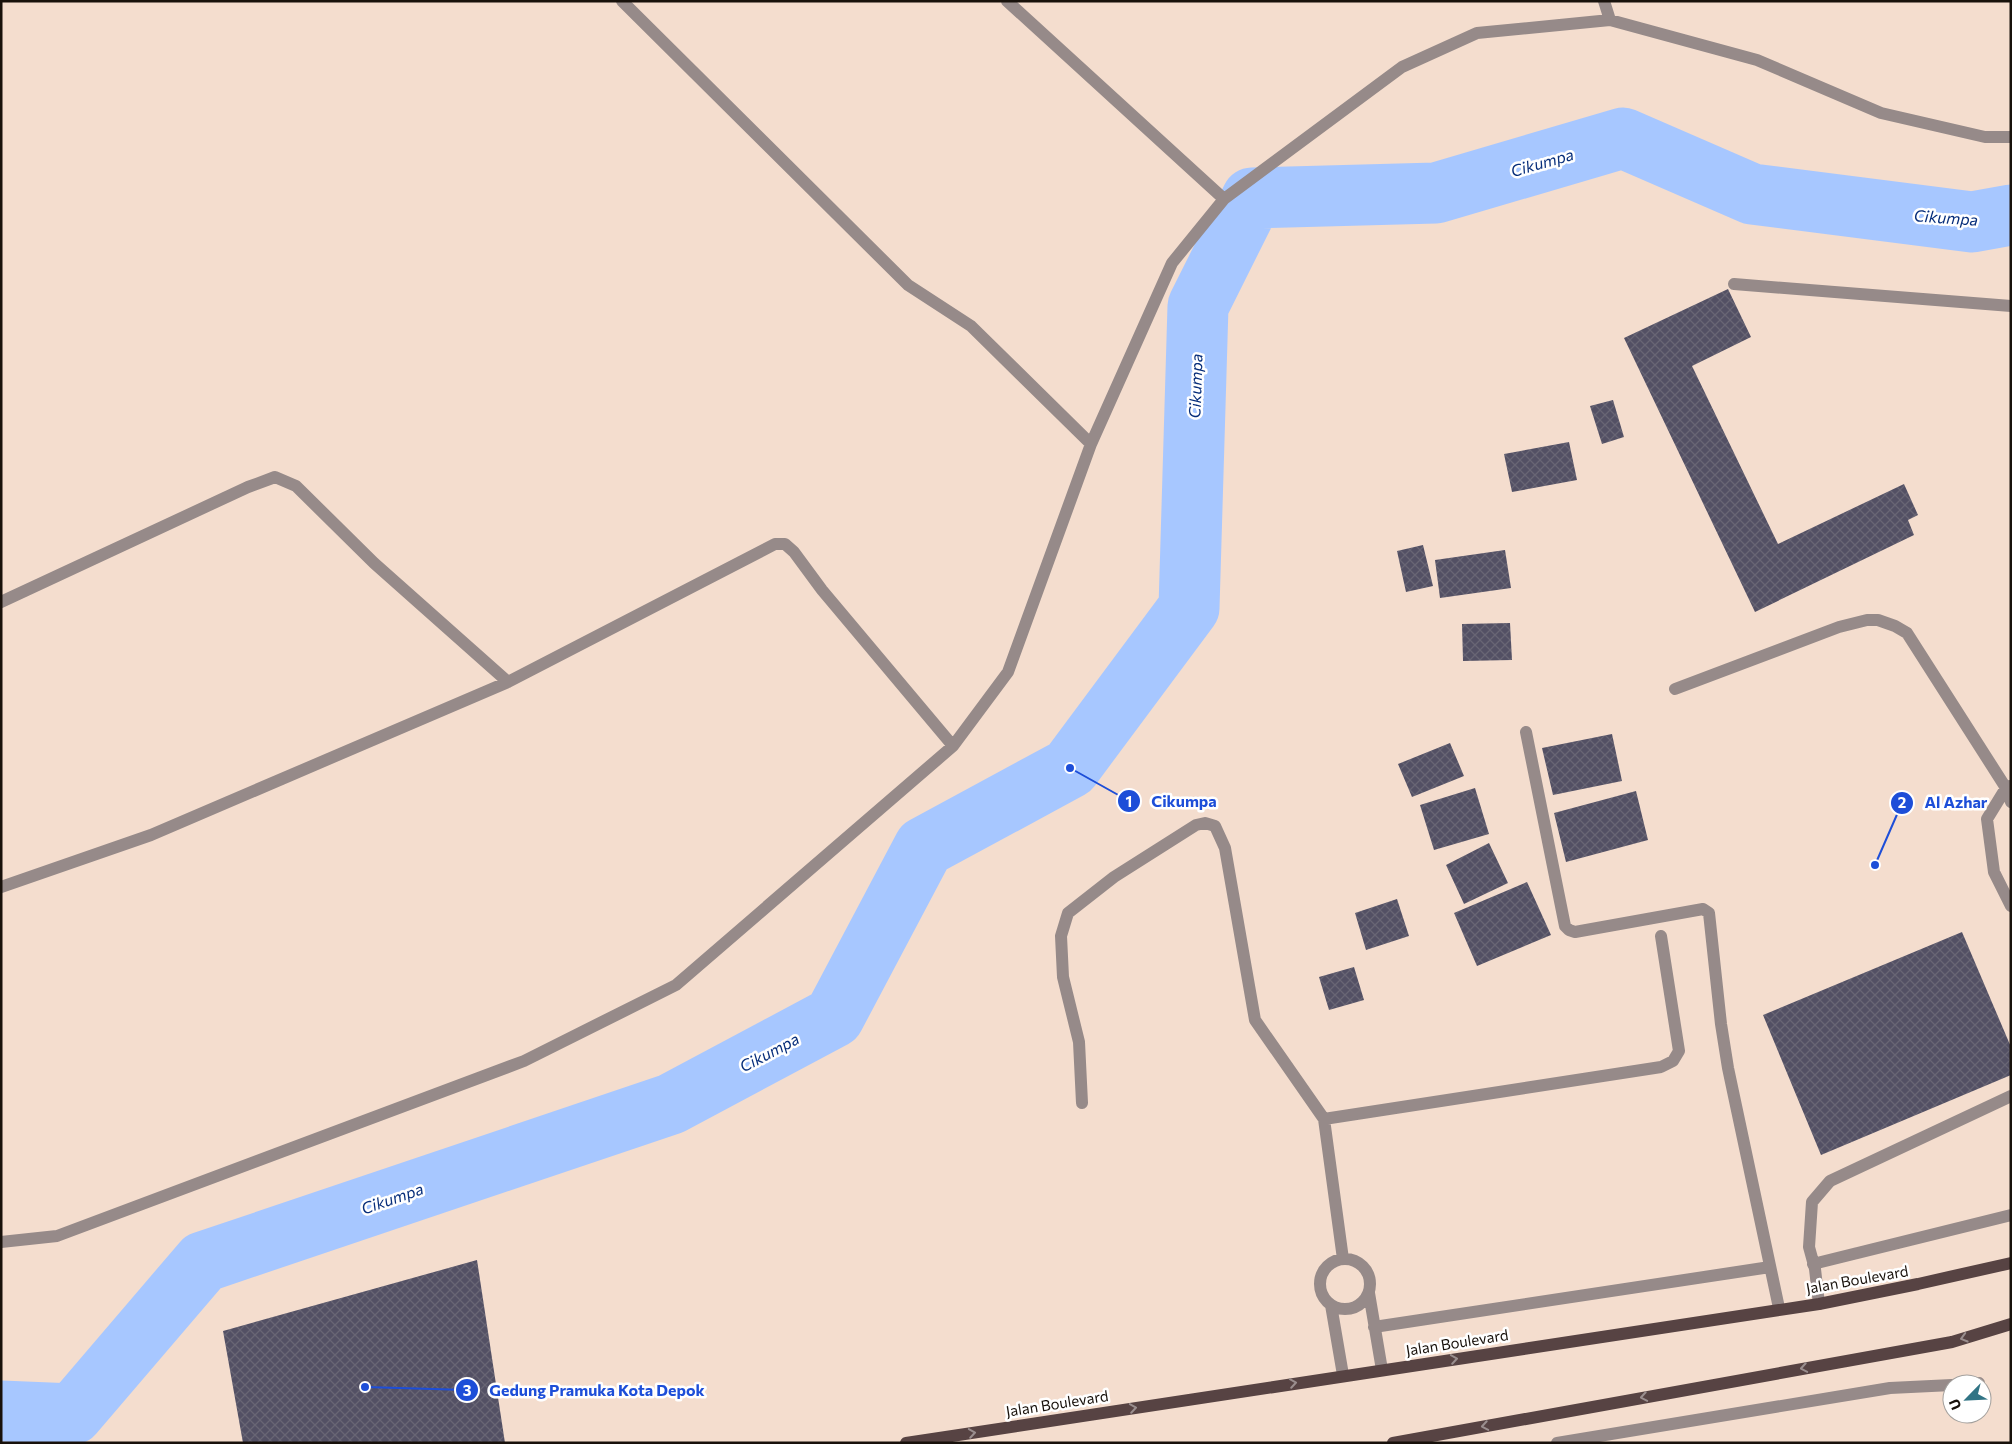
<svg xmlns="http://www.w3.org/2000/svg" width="2012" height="1444" viewBox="0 0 2012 1444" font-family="Commissioner,sans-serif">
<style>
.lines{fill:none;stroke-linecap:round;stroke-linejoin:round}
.river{stroke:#a7c7ff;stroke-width:61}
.building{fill:url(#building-cross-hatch)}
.minor{stroke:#968a89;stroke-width:12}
.major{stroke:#574343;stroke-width:12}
.oneway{stroke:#9a8e8e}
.labels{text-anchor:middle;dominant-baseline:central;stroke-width:5;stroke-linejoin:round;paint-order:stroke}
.street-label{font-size:15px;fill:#18110b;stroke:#fff}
.water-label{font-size:16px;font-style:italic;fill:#062d7a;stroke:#fff}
.leader{fill:none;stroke:#1d4ed8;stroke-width:2}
.callout-dot{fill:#1d4ed8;stroke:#fff;stroke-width:2}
.mark-label{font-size:15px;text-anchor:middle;font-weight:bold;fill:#fff}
.callout-label{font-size:16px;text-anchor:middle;font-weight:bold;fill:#1d4ed8;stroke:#fff;stroke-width:5;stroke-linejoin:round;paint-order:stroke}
</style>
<defs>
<pattern id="building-cross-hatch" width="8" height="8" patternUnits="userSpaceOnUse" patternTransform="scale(1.25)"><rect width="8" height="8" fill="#535064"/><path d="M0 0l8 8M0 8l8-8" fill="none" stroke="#686574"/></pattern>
</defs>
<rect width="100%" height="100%" fill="#f4ddce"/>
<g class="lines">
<!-- river -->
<path class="river" d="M1,1411L73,1414L203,1262L671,1104L834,1017L924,847L1070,768L1189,608L1198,306L1252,198L1436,193L1623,138L1752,194L1972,222L2011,215"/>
</g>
<!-- building -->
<path class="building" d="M1728,289L1751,337L1692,366L1778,544L1904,484L1918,515L1908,520L1914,535L1755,612L1624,338Z
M1613,400L1624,437L1602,444L1590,406Z
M1569,442L1577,480L1512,492L1504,454Z
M1423,545L1433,586L1406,592L1397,551Z
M1505,550L1511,588L1440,598L1435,560Z
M1510,623L1512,660L1463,661L1462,624Z
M1612,734L1622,781L1553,795L1542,748Z
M1450,743L1464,776L1412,797L1398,764Z
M1475,788L1489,834L1434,850L1420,805Z
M1636,791L1648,840L1566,862L1554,813Z
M1489,843L1508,883L1464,904L1446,865Z
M1527,882L1551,935L1477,966L1454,913Z
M1397,899L1409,936L1366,950L1355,913Z
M1962,932L2011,1047V1075L1821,1155L1763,1015Z
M1354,967L1364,1000L1329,1010L1319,977Z
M477,1260L505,1443H243L223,1331Z"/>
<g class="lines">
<!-- minor -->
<path class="minor" d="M622,1L908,285L971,326L1091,444
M1007,1L1224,199
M1604,1L1610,20
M1734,284L2011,306
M1,602L248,487L275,477L296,486L374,563L508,682
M1675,689L1839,627L1867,620H1878L1895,626L1907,633L2006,788L2011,802
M1526,732L1565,926L1569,930L1575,932L1703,909L1709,913L1721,1024L1728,1068L1779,1308
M2010,786L2006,788L1987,819L1994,872L2011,906
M1,887L151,835L508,682L775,544H785L794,552L822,590L953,746
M1082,1103L1079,1042L1063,977L1061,936L1068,913L1114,877L1196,825L1205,823L1215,826L1225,848L1255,1020L1324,1119L1343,1259
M1324,1119L1661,1067L1673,1061L1679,1051L1661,936
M1,1242L57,1236L524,1061L676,985L953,746L1008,672L1091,444L1172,263L1224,199L1402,67L1477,33L1610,20L1757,60L1881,113L1985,137H2011
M1320 1284a25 25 0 1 1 50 0a25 25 0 1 1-50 0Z
M1813,1264L2011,1215
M1369,1293L1382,1370
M1819,1304L1815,1269L1809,1247L1812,1202L1830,1181L2011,1096
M1331,1305L1343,1375
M1374,1327L1770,1267
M1966,1384L1979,1383
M1557,1443L1890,1388L1952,1385"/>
<!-- major -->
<path class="major" d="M906,1443L1819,1304L1918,1284L2011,1263
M1393,1443L1952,1342L2011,1324"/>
</g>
<!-- one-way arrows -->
<defs><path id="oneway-chevron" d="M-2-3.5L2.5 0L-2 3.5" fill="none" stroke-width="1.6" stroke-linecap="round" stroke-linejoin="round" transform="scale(1.25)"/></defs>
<g class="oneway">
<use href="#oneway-chevron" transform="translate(1964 1338) rotate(164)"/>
<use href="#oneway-chevron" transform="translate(1454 1359) rotate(-9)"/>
<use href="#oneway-chevron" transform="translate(1804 1368) rotate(170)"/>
<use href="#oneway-chevron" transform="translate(1293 1383) rotate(-9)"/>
<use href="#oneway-chevron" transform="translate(1644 1397) rotate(170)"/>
<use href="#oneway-chevron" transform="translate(1133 1408) rotate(-9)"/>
<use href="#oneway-chevron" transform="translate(1485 1426) rotate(170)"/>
<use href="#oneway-chevron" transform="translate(972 1433) rotate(-9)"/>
</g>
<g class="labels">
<!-- street labels -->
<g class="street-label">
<text transform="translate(1857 1279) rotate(-10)">Jalan Boulevard</text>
<text transform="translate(1457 1342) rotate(-9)">Jalan Boulevard</text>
<text transform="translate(1057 1403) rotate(-9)">Jalan Boulevard</text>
</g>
<!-- water labels -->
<g class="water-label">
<text transform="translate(1542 162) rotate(-16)">Cikumpa</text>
<text transform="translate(1946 217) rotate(4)">Cikumpa</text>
<text transform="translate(1195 386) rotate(-88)">Cikumpa</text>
<text transform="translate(769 1052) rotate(-28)">Cikumpa</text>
<text transform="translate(392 1198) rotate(-19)">Cikumpa</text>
</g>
</g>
<!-- callouts -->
<path class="leader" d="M1070 768L1129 801M1875 865L1902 803M365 1387L467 1390"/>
<g class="callout-dot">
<circle cx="1070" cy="768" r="5"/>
<circle cx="1875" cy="865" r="5"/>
<circle cx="365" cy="1387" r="5"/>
<circle cx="1129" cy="801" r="12"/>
<circle cx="1902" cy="803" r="12"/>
<circle cx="467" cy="1390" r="12"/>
</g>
<g class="mark-label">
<text x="1129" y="807">1</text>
<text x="1902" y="808">2</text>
<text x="467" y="1396">3</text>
</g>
<g class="callout-label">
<text x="1184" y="807">Cikumpa</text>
<text x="1956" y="808">Al Azhar</text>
<text x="597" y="1396">Gedung Pramuka Kota Depok</text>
</g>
<!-- border -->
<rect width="2012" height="1444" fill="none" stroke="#18110b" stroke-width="5"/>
<!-- north arrow -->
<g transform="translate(1967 1399) rotate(246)"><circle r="24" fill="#ffffff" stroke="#a3a09d"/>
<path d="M0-4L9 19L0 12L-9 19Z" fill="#317485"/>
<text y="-8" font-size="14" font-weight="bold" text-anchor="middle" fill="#18110b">U</text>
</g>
</svg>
